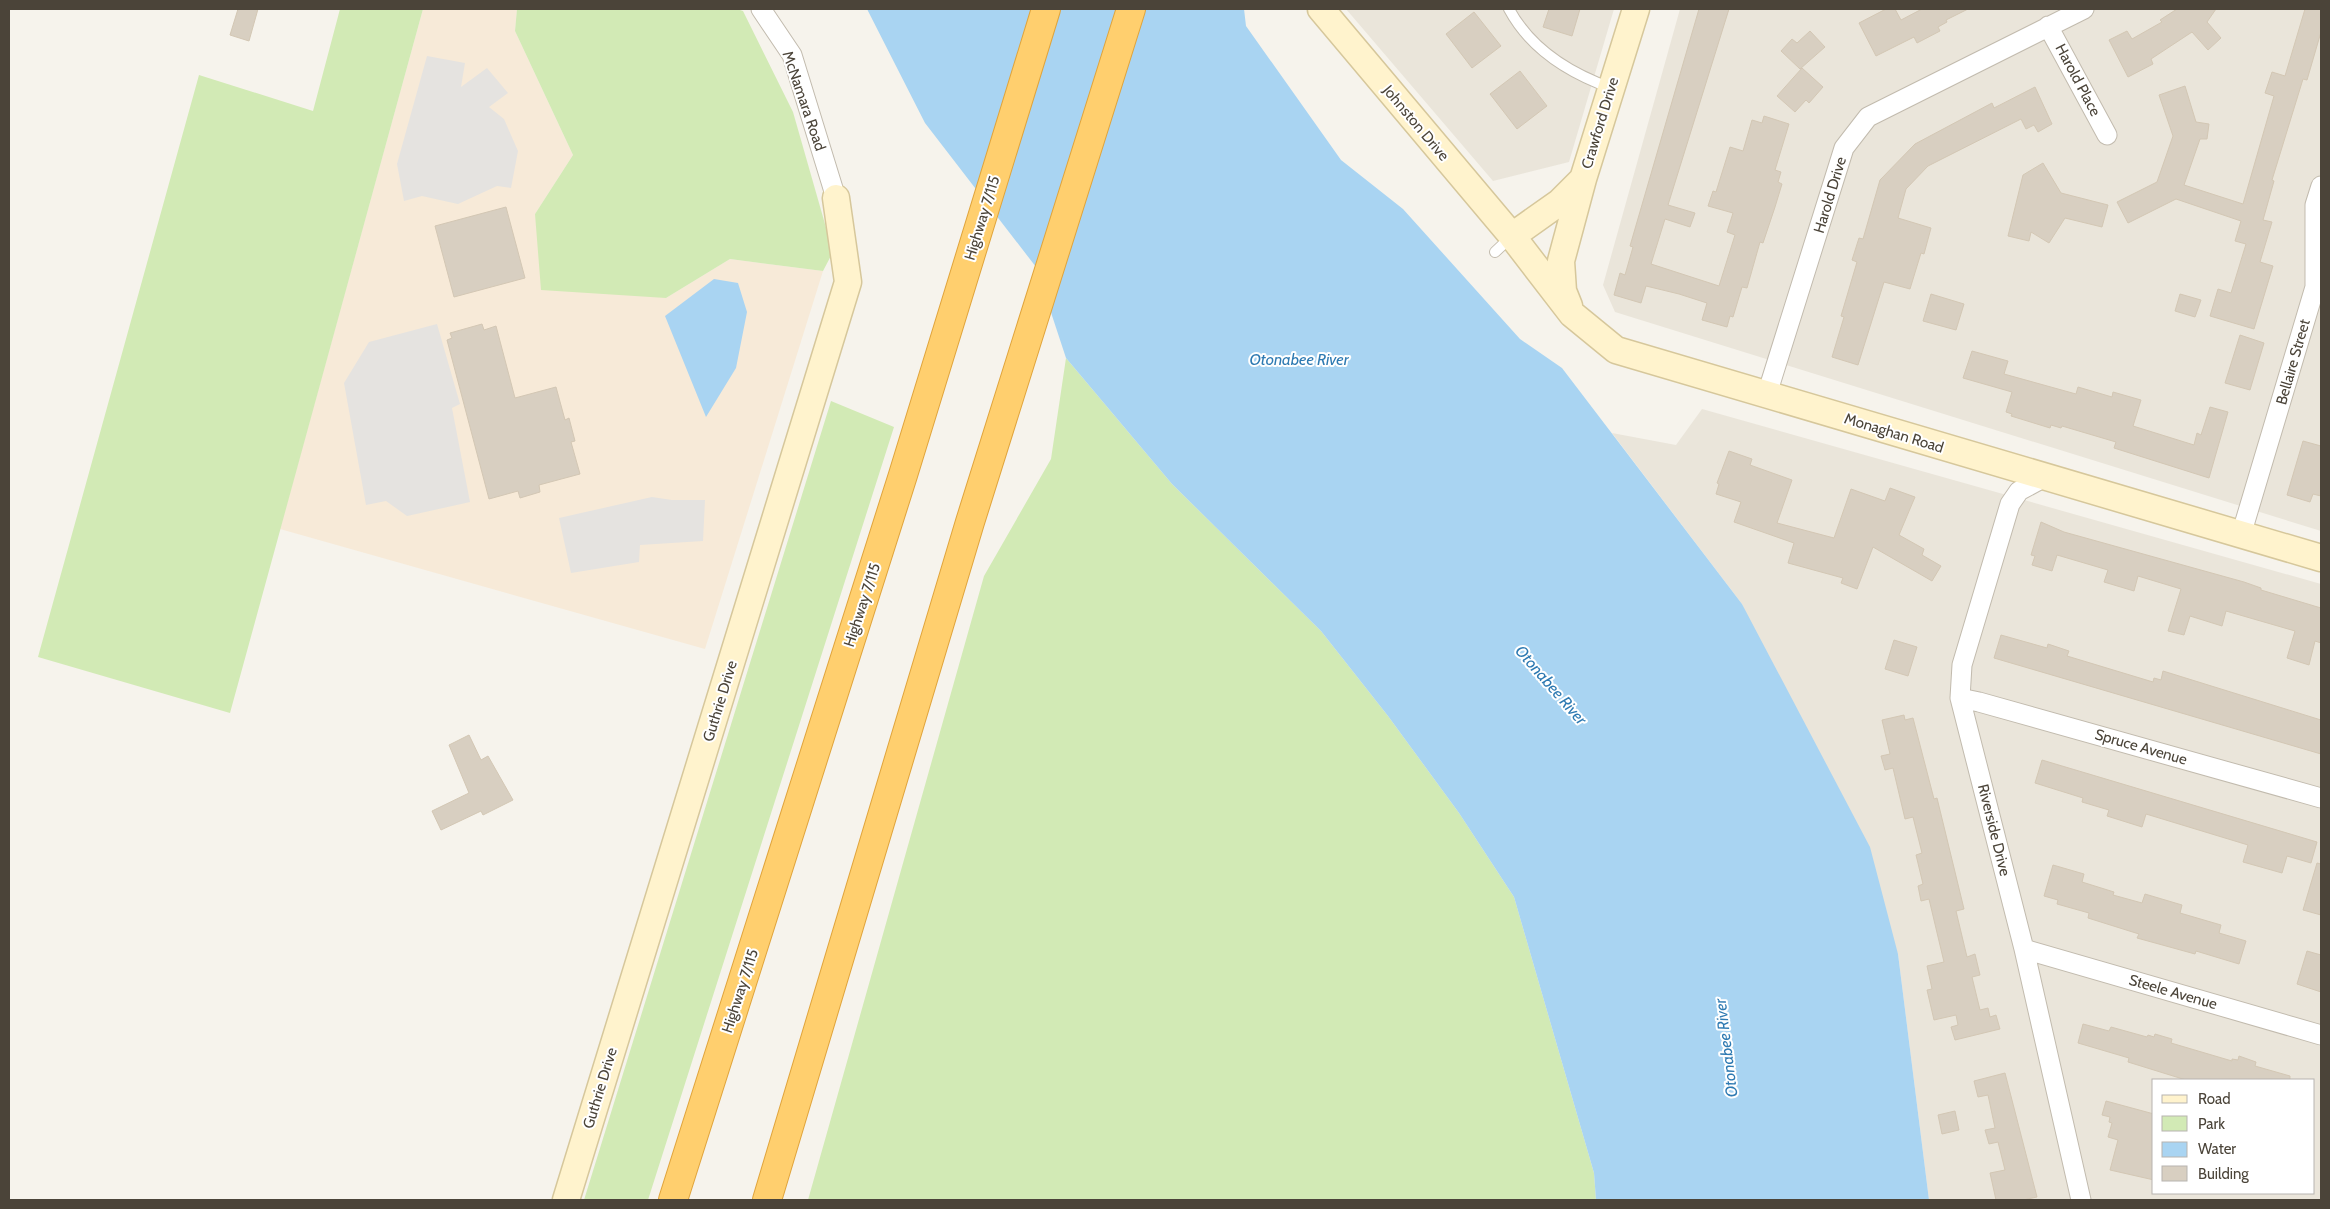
<svg xmlns="http://www.w3.org/2000/svg" width="2330" height="1209" viewBox="0 0 2330 1209" font-family="Cabin,sans-serif">
<style>
.residential{fill:#eae5da;fill-rule:evenodd}
.commercial{fill:#f7ead8}
.green{fill:#d2eab5}
.parking{fill:#e5e3e0}
.water{fill:#a9d4f2}
.building{fill:#d8cfc1;stroke:#d3c7b4}
.lines{fill:none;stroke-linecap:round;stroke-linejoin:round}
.lane-casing{stroke:#c2bbae;stroke-width:12}
.street-casing{stroke:#c2bbae;stroke-width:21}
.secondary-casing{stroke:#d6c79b;stroke-width:29}
.highway-casing{stroke:#e0a43c;stroke-width:30}
.lane{stroke:#fff;stroke-width:10}
.street{stroke:#fff;stroke-width:19}
.secondary{stroke:#fff3cd;stroke-width:26}
.highway{stroke:#ffcf6e;stroke-width:28}
.labels{text-anchor:middle;dominant-baseline:central;stroke-width:4;stroke-linejoin:round;paint-order:stroke}
.street-label{font-size:15px;fill:#4b4439;stroke:#fff}
.water-label{font-size:16px;font-style:italic;fill:#2e7ab2;stroke:#fff}
</style>
<rect width="100%" height="100%" fill="#f6f3ec"/>
<!-- residential -->
<path class="residential" d="M1346,9H1614L1569,162L1493,181Z
M1680,9H2321V531L1615,312L1603,285Z
M1702,409L2321,584V1200H1929L1898,954L1742,604L1612,433L1676,445ZM2154,1080H2314V1193H2154Z"/>
<!-- commercial -->
<path class="commercial" d="M423,9H517L515,31L573,155L535,214L666,298L730,259L823,271L705,649L280,529Z"/>
<!-- green -->
<path class="green" d="M340,9H423L230,713L38,657L199,75L313,111Z
M517,9H737L743,11L793,112L833,252L823,271L730,259L666,298L541,290L535,214L573,155L515,31Z
M1066,358L1172,484L1321,631L1388,716L1459,813L1514,897L1594,1173L1596,1200H808L984,576L1051,459Z
M831,401L894,427L648,1200H584Z"/>
<!-- parking -->
<path class="parking" d="M427,56L465,63L461,87L487,68L508,93L489,107L504,119L518,151L511,188L497,186L458,204L422,196L404,201L397,164Z
M437,324L460,404L452,408L470,502L407,516L386,501L366,505L344,383L369,342Z
M652,497L672,500H705L703,541L640,545L639,562L571,573L559,518Z"/>
<!-- water -->
<path class="water" d="M867,9H1244L1246,26L1341,160L1403,209L1520,339L1562,368L1742,604L1870,847L1898,954L1929,1200H1596L1594,1173L1514,897L1459,813L1388,716L1321,631L1172,484L1066,358L1036,267L925,123Z
M714,279L738,283L747,312L736,368L706,417L665,316Z"/>
<!-- building -->
<path class="building" d="M238,9H258L249,41L230,35Z
M1549,9H1580L1572,36L1543,27Z
M1699,9H1729L1668,205L1695,213L1690,227L1665,219L1651,264L1719,286L1735,235L1727,232L1733,213L1708,206L1713,191L1716,192L1730,147L1743,151L1752,120L1762,123L1764,116L1789,124L1775,170L1781,172L1778,182L1782,184L1775,207L1763,243L1760,242L1747,288L1742,287L1733,317L1730,316L1727,327L1702,320L1707,303L1679,294L1646,286L1641,303L1614,295L1620,273L1625,275L1633,247L1630,246Z
M1886,9H1895L1901,20L1922,9H1968L1946,20L1947,22L1938,27L1940,31L1917,43L1914,37L1876,56L1859,23Z
M2177,9H2216L2207,22L2221,38L2208,50L2192,32L2151,59L2153,64L2128,77L2109,40L2127,31L2132,39L2162,22L2160,20Z
M2305,9H2321V32L2307,80L2303,79L2272,180L2274,181L2263,220L2272,222L2260,262L2273,266L2254,329L2210,316L2218,289L2231,293L2246,244L2235,241L2241,221L2176,199L2128,223L2117,202L2157,182L2173,136L2159,95L2185,86L2196,122L2209,124L2207,139H2200L2184,185L2243,204L2274,96L2265,93L2272,72L2285,76Z
M1474,12L1501,46L1472,68L1446,34Z
M1810,31L1825,47L1800,69L1781,51L1792,39L1797,43Z
M1802,68L1823,87L1809,103L1806,100L1795,112L1777,96Z
M1520,71L1547,106L1517,129L1490,94Z
M2035,87L2052,124L2038,132L2034,125L2026,129L2021,119L1928,166L1906,189L1898,218L1931,228L1924,254L1921,253L1910,289L1884,282L1858,365L1832,357L1844,317L1841,316L1857,262L1852,260L1859,238L1863,239L1880,180L1915,144L1992,103L1994,108Z
M2043,163L2061,193L2108,205L2102,227L2065,218L2049,243L2031,232L2029,241L2008,236L2023,175Z
M506,207L525,278L454,297L435,226Z
M1931,294L1964,304L1956,330L1923,321Z
M2180,294L2201,300L2195,317L2175,311Z
M482,324L484,330L496,326L515,398L556,387L565,420L569,418L575,441L571,442L580,474L539,485L540,492L520,498L518,491L489,499L447,340L452,338L450,333Z
M2240,335L2264,343L2250,390L2225,383Z
M1972,351L2008,361L2004,374L2076,394L2078,387L2112,397L2113,392L2141,400L2133,426L2194,445L2197,433L2201,435L2210,407L2228,412L2209,478L2114,448L2116,442L2062,426L2061,428L2051,425L2050,428L2011,416L2012,414L2006,412L2012,392L1963,378Z
M2303,441L2321,446V496L2313,494L2310,502L2287,495Z
M1729,451L1752,459L1750,465L1792,480L1777,523L1834,538L1851,489L1885,501L1890,488L1915,497L1899,535L1924,549L1922,555L1941,566L1932,581L1873,547L1857,589L1841,583L1843,578L1788,563L1794,543L1734,522L1741,502L1716,494L1719,484L1717,483Z
M2041,522L2064,532L2244,582L2261,588V590L2321,608V643L2315,641L2309,665L2287,658L2295,631L2226,611L2222,626L2190,616L2184,635L2168,631L2181,589L2138,576L2134,591L2104,582L2108,570L2057,555L2052,571L2032,565L2035,556L2031,555Z
M2001,635L2047,648L2048,644L2069,651L2067,656L2153,682L2154,678L2161,680L2163,671L2321,720V754L1994,658Z
M1894,640L1917,647L1908,676L1885,669Z
M1904,715L1905,720L1913,718L1934,799L1937,798L1964,909L1956,911L1967,957L1975,954L1980,975L1972,977L1980,1010L1988,1008L1990,1017L1996,1015L2000,1029L1955,1040L1951,1027L1958,1025L1956,1015L1934,1020L1927,990L1932,989L1927,966L1944,962L1929,899L1921,901L1918,886L1923,884L1916,855L1922,853L1913,817L1905,819L1893,768L1885,770L1881,756L1890,754L1882,720Z
M469,735L481,760L488,756L513,800L483,815L481,811L441,830L432,811L469,793L449,745Z
M2042,760L2317,842L2311,863L2287,856L2282,873L2243,862L2248,845L2146,814L2142,827L2107,816L2109,810L2082,802L2083,798L2035,783Z
M2317,863L2321,864V915L2303,910Z
M2053,865L2084,874L2082,882L2114,892L2113,895L2142,903L2145,894L2182,905L2180,913L2221,925L2219,933L2246,941L2239,964L2196,951L2195,954L2137,938L2139,934L2088,918L2089,913L2057,904L2058,900L2044,896Z
M2307,951L2321,955V992L2297,984Z
M2083,1024L2109,1031L2111,1027L2147,1037L2148,1035L2154,1037L2155,1034L2172,1039L2171,1043L2232,1061V1059L2238,1060L2239,1056L2256,1062L2255,1066L2290,1076V1080H2186L2128,1062L2129,1058L2078,1043Z
M2005,1073L2037,1197L2023,1200H1996L1990,1173L2005,1170L1998,1142L1989,1144L1985,1130L1995,1128L1988,1095L1978,1097L1974,1081Z
M2106,1101L2154,1114V1180L2110,1170L2118,1140L2108,1137L2112,1123L2109,1122L2110,1117L2102,1115Z
M1955,1111L1959,1130L1942,1134L1938,1115Z"/>
<g class="lines">
<defs>
<path id="lane" d="M1509,9C1531,50 1569,73 1611,88
M1495,252L1512,236"/>
<path id="street" d="M761,9L792,55L836,198
M2048,26L2107,135
M1767,394L1844,148L1868,117L2084,9
M2043,478L2019,491L2010,504L1962,665L1960,698L2024,949L2081,1200
M2241,535L2315,287V205L2321,186
M1960,698L1979,702L2321,798
M2024,949L2321,1035"/>
<path id="secondary" d="M1321,9L1512,236L1572,314L1616,350L2321,558
M1512,236L1560,202L1583,179
M1569,306L1563,291L1561,261L1583,179L1636,9
M566,1200L848,282L836,198"/>
<path id="highway" d="M673,1200L903,475L1046,9
M767,1200L970,522L1131,9"/>
</defs>
<!-- lane casing -->
<use href="#lane" class="lane-casing"/>
<!-- street casing -->
<use href="#street" class="street-casing"/>
<!-- secondary casing -->
<use href="#secondary" class="secondary-casing"/>
<!-- highway casing -->
<use href="#highway" class="highway-casing"/>
<!-- lane -->
<use href="#lane" class="lane"/>
<!-- street -->
<use href="#street" class="street"/>
<!-- secondary -->
<use href="#secondary" class="secondary"/>
<!-- highway -->
<use href="#highway" class="highway"/>
</g>
<g class="labels">
<!-- street labels -->
<g class="street-label">
<text transform="translate(2078 80) rotate(62)">Harold Place</text>
<text transform="translate(804 101) rotate(71)">McNamara Road</text>
<text transform="translate(1416 123) rotate(50)">Johnston Drive</text>
<text transform="translate(1600 123) rotate(-73)">Crawford Drive</text>
<text transform="translate(1830 195) rotate(-73)">Harold Drive</text>
<text transform="translate(982 218) rotate(-73)">Highway 7/115</text>
<text transform="translate(2293 362) rotate(-74)">Bellaire Street</text>
<text transform="translate(1894 433) rotate(17)">Monaghan Road</text>
<text transform="translate(862 605) rotate(-72)">Highway 7/115</text>
<text transform="translate(720 701) rotate(-73)">Guthrie Drive</text>
<text transform="translate(2141 747) rotate(16)">Spruce Avenue</text>
<text transform="translate(1994 830) rotate(76)">Riverside Drive</text>
<text transform="translate(740 991) rotate(-72)">Highway 7/115</text>
<text transform="translate(2173 992) rotate(16)">Steele Avenue</text>
<text transform="translate(600 1088) rotate(-73)">Guthrie Drive</text>
</g>
<!-- water labels -->
<g class="water-label">
<text x="1299" y="359">Otonabee River</text>
<text transform="translate(1551 685) rotate(49)">Otonabee River</text>
<text transform="translate(1726 1048) rotate(-97)">Otonabee River</text>
</g>
</g>
<!-- border -->
<rect width="2330" height="1209" fill="none" stroke="#4b4439" stroke-width="20"/>
<!-- legend -->
<rect x="2152" y="1079" width="162" height="115" fill="#ffffff" stroke="#b7b4b0"/>
<rect x="2162" y="1095" width="25" height="8" fill="#fff3cd" stroke="#b7b4b0"/>
<text x="2198" y="1104" font-size="15" fill="#4b4439">Road</text>
<rect x="2162" y="1116" width="25" height="15" fill="#d2eab5" stroke="#b7b4b0"/>
<text x="2198" y="1129" font-size="15" fill="#4b4439">Park</text>
<rect x="2162" y="1142" width="25" height="15" fill="#a9d4f2" stroke="#b7b4b0"/>
<text x="2198" y="1154" font-size="15" fill="#4b4439">Water</text>
<rect x="2162" y="1166" width="25" height="15" fill="#d8cfc1" stroke="#b7b4b0"/>
<text x="2198" y="1179" font-size="15" fill="#4b4439">Building</text>
</svg>
